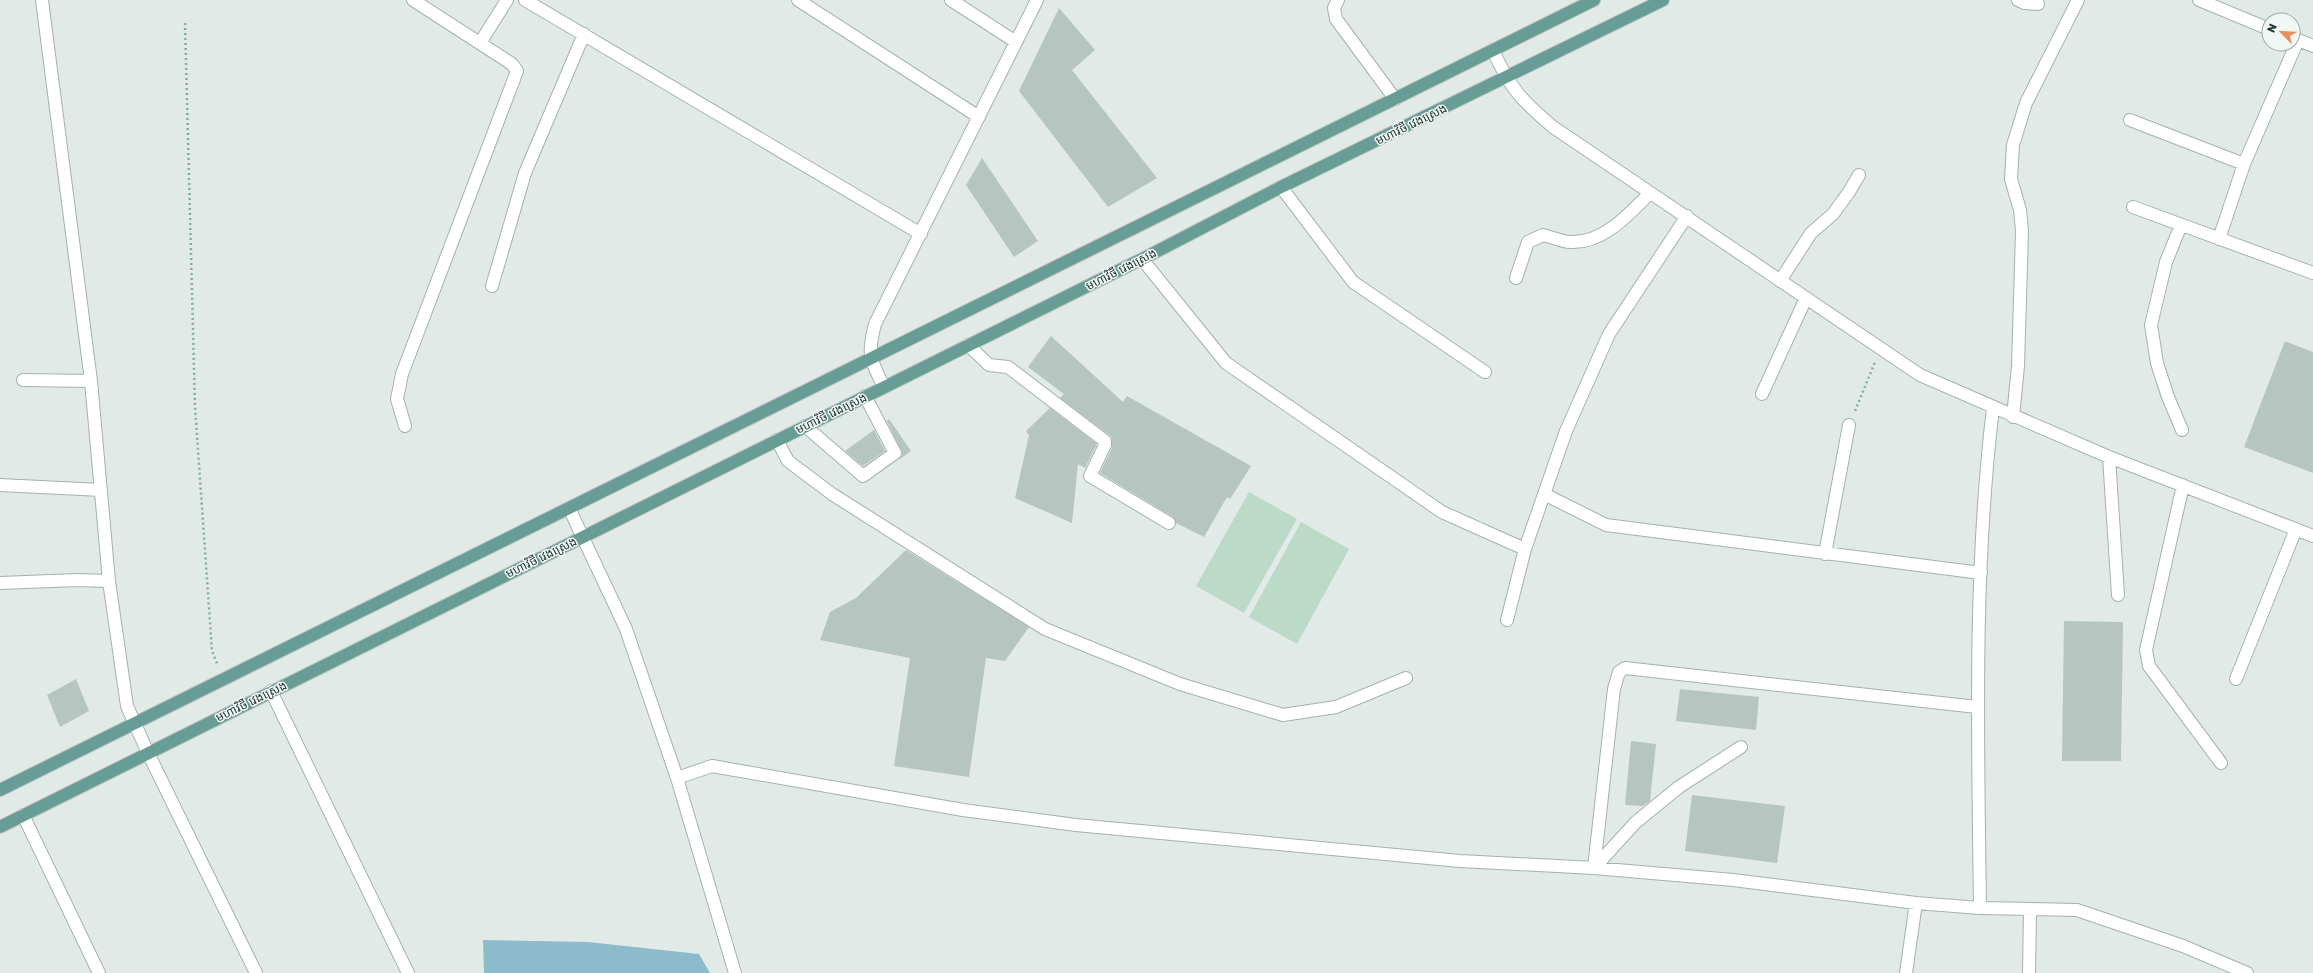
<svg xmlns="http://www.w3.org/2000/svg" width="2313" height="973" viewBox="0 0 2313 973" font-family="'Golos Text','Noto Sans Khmer',sans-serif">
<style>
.green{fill:#bbdac7}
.water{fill:#8cbccc}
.building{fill:#b6c5c0}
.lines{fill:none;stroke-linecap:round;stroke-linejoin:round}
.minor-casing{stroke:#a4b2ae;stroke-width:14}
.major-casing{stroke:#bdc4c3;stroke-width:14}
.path{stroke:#83aca3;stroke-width:2.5;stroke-dasharray:2 3;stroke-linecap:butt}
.minor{stroke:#fff;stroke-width:12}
.major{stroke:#689d95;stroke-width:12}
.labels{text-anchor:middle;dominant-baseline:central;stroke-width:3;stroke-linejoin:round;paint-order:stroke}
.street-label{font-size:12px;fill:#223a36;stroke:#f1f7f5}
</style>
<rect width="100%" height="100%" fill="#e1eae7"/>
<!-- green -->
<path class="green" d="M1249,492L1297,519L1244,613L1196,586Z
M1301,522L1349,549L1297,644L1249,617Z"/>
<!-- water -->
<path class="water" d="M483,940L588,942L699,954L710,973H484Z"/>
<!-- building -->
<path class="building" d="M1059,8L1095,50L1072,70L1157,178L1108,207L1019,91Z
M982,158L1038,241L1014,257L966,185Z
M1051,336L1123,402L1127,396L1251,466L1230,499L1227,497L1204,537L1176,523L1173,517L1100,473L1112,448V437L1060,398L1064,394L1028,367Z
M2285,341L2313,352V473L2244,447Z
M1050,408L1097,444L1085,468L1078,464L1072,523L1015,498L1029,435L1026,431Z
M889,419L911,451L885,470L900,459L902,453L887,421Z
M874,430L885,451L863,466L845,451Z
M906,550L1029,627L1005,661L986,658L969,777L894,766L910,658L820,640L830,612L856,598Z
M2064,621L2123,622L2121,761H2062Z
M76,679L89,711L60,727L47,695Z
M1680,689L1759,697L1756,730L1676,721Z
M1631,741L1656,744L1650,801L1643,806L1625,805Z
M1692,795L1785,806L1777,863L1685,851Z"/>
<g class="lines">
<defs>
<path id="minor" d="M42,0L91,381L109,581L127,706L148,753L256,973
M525,0L921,234
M798,0L979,117
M951,0L1016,42
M1338,0L1334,8L1336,19L1395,99
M2018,0L2024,3L2038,4
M2199,0L2269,29
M2293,38L2313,46
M480,43L507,0
M1493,50C1509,87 1522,101 1553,127L1920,375L2109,457L2313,536
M2130,120L2244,164
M1281,187L1353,282L1485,372
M2133,207L2313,273
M2181,225L2166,262L2151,325L2157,363L2168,397L2182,430
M2219,239L2244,164L2298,40
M1142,259L1226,363L1442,512L1525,549
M1516,278L1528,242L1543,235C1552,237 1562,242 1570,242C1603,244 1629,214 1650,193
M1780,281L1811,233L1833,214L1849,192L1859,175
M492,286L525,173L584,34
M968,345L989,365L1008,367L1105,441V445L1090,476L1169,523
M23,380L91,381
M884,387C870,359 867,355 875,324L1037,0
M1762,394L1806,298
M2013,417L2018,366L2022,231L2020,210L2011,179L2013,145L2026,103L2078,0
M405,426L397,399L402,374L517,71L512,64L413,0
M805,426L863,476L895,453L865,396
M777,440L788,461L832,494L1045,629L1180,684L1283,715L1336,707L1406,678
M2109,457L2118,595
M0,485L101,490
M2183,485L2146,650L2149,666L2221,763
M1544,494L1606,525L1981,573
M569,508L626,629L677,778L735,973
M1825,554L1849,425
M0,583L77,580L109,581
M1507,620L1525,549L1566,431L1609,334L1687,216
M2236,679L2296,529
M271,691L408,973
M677,778L712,766L963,810L1076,825L1460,861L1594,868L1733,880L1916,903L1980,908L2077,910L2183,946L2247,973
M23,815L99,973
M1594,868L1614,689L1619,672L1625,668L1977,707
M1594,868L1636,822L1679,787L1741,747
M1980,908C1978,741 1973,574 1993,408
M1906,973L1916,903
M2029,973L2030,910"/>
<path id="major" d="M0,790L1594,0
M0,827L1142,259L1281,187L1663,0"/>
</defs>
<!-- minor casing -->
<use href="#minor" class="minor-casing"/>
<!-- major casing -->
<use href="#major" class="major-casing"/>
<!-- path -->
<path class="path" d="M185,23L195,407L212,651L218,666
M1855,411L1875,362"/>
<!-- minor -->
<use href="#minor" class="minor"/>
<!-- major -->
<use href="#major" class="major"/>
</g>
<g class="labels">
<!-- street labels -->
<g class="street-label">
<text transform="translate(1411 124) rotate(-26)">មហាវិថី វេងស្រេង</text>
<text transform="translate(1121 269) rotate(-27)">មហាវិថី វេងស្រេង</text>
<text transform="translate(831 413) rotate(-26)">មហាវិថី វេងស្រេង</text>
<text transform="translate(541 557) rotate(-26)">មហាវិថី វេងស្រេង</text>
<text transform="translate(251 701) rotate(-26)">មហាវិថី វេងស្រេង</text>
</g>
</g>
<!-- north arrow -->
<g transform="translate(2281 32) rotate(294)"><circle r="19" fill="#f1f7f5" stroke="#9eaba9"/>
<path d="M0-3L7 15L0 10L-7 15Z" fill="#e99060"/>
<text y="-6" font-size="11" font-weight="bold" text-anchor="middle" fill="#223a36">N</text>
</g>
</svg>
